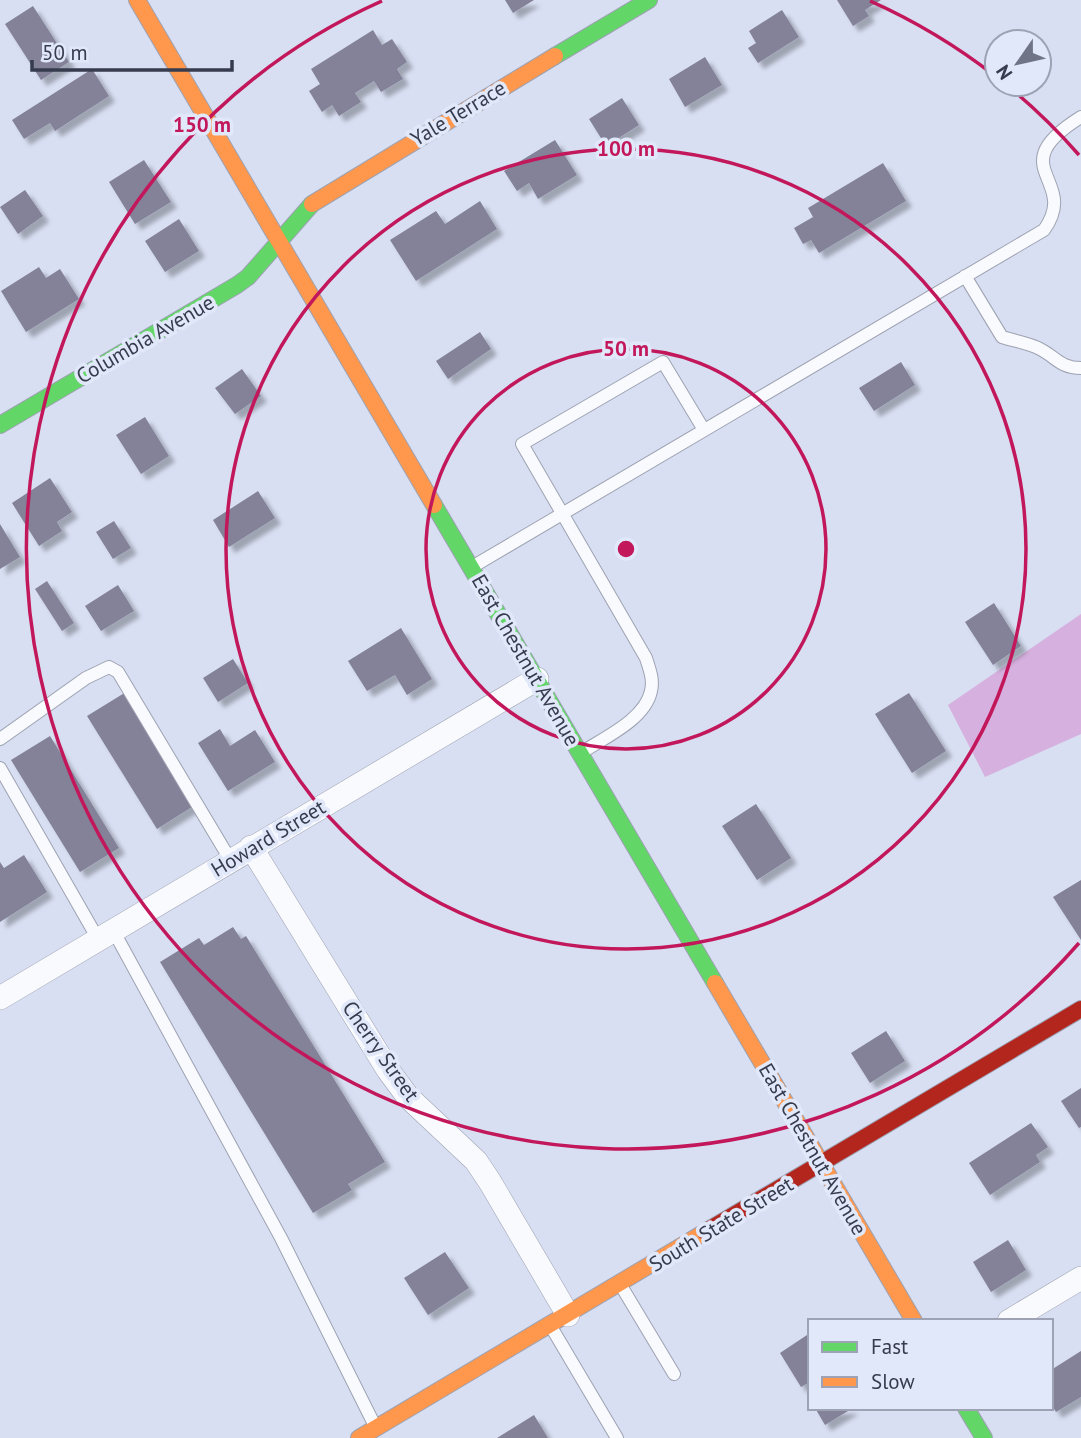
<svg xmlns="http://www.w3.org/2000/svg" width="1081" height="1438" viewBox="0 0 1081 1438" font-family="'PT Sans',sans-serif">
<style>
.forest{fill:#d6b0df}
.building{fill:#838299;filter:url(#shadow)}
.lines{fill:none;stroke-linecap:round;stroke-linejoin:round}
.lane-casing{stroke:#9da2b2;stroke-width:14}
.street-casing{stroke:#9da2b2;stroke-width:24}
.fast-casing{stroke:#9da2b2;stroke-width:18}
.slow-casing{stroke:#9da2b2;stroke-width:18}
.jam-casing{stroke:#9da2b2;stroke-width:18}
.lane{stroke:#f9fafd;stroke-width:12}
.street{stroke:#f9fafd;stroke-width:23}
.fast{stroke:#63d668;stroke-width:16}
.slow{stroke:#ff974d;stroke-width:16}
.jam{stroke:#b3261e;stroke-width:16}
.ring{fill:none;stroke:#c2185b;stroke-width:3.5}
.labels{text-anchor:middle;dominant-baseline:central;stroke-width:7;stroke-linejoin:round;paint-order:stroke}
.street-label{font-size:21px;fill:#363c4d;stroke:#e1e8f9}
.centre{fill:#c2185b;stroke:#e1e8f9;stroke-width:3.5}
.ring-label{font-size:21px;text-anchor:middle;font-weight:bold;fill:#c2185b;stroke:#e1e8f9;stroke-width:7;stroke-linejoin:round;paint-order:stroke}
</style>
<defs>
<filter id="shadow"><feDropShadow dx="6" dy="6" stdDeviation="2" flood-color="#0004"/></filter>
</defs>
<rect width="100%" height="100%" fill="#d8dff2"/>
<!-- forest -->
<path class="forest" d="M1081,614V734L985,777L948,705Z"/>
<!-- building -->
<path class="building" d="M505,0H534L513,13Z
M837,0H881L865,10L869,16L853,26Z
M33,6L69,62L41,80L5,24Z
M782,10L799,37L758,63L748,48L756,43L749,31Z
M373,30L382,45L392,39L407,62L397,69L403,79L381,92L374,81L355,93L361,102L339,116L332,105L322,112L309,91L320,84L311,69Z
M705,57L722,85L685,107L669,79Z
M92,69L109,96L55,131L50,123L24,139L12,120Z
M622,98L639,125L606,146L589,119Z
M555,140L577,175L538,199L529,183L517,191L504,171Z
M144,160L171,202L135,224L109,182Z
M883,163L906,201L819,253L811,240L803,244L794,228L813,217L808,208Z
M25,190L43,216L18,234L0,207Z
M480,201L497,229L416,281L390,240L436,211L445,224Z
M179,219L199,251L165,272L145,241Z
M39,267L46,278L60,269L79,299L26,332L1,291Z
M480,332L491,349L448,379L436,361Z
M901,362L915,385L874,411L859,388Z
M242,369L261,396L235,414L215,388Z
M145,417L169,456L141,474L116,435Z
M50,478L72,512L57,522L62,531L39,546L12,503Z
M258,491L275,518L229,547L213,520Z
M114,521L131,548L113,559L96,532Z
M0,524L20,557L0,569Z
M47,581L74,623L62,631L35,589Z
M118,585L134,611L101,631L85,606Z
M994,603L1021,646L993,665L965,622Z
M401,628L432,679L407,695L395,675L367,691L348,661Z
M233,659L248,683L218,702L203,678Z
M126,692L195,805L157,829L87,716Z
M909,693L946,751L912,773L875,714Z
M220,729L230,746L255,730L275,762L228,791L198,743Z
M50,736L119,848L80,872L11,760Z
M756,804L791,858L757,880L722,826Z
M24,855L47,892L0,922V862L4,868Z
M1081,880V940L1053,897Z
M233,927L241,939L246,936L385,1162L348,1184L352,1190L313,1213L160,962L199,938L204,945Z
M886,1031L905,1061L870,1083L851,1053Z
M1081,1088V1127L1079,1128L1061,1101Z
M1031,1123L1048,1147L1036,1155L1040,1162L990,1195L969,1163Z
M1008,1240L1026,1270L991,1292L973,1262Z
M445,1252L469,1288L428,1315L404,1278Z
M810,1333V1382L801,1387L780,1353Z
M1081,1351V1397L1056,1412L1051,1404V1370Z
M815,1408H853L825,1425Z
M534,1415L548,1438H497Z"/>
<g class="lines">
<defs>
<path id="lane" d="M965,276L1002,337C1014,341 1029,343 1040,349C1056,357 1060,368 1081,368
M472,567L1044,230C1081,179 999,168 1081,117
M0,739L86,678L109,667L118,672L231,861
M581,753C603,738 645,720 651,691C654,679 649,668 646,658L522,444L663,362L704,430
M0,768L98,939
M113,930L281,1238L376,1428
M620,1284L674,1374
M550,1325L617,1438"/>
<path id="street" d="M251,847L388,1070L408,1097L476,1161L490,1182L568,1315
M0,998L537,679
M1009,1321L1081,1278"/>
<path id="fast" d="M555,56L649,0
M0,425L237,285L248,277L312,204
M434,505L715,983
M966,1408L984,1438"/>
<path id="slow" d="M137,0L434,505
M312,204L555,56
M715,983L914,1321
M359,1438L705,1232"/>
<path id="jam" d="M705,1232L1081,1009"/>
</defs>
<!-- lane casing -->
<use href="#lane" class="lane-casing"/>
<!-- street casing -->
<use href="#street" class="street-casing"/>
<!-- fast casing -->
<use href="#fast" class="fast-casing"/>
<!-- slow casing -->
<use href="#slow" class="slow-casing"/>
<!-- jam casing -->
<use href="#jam" class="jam-casing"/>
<!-- lane -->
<use href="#lane" class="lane"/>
<!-- street -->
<use href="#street" class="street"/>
<!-- fast -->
<use href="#fast" class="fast"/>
<!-- slow -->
<use href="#slow" class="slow"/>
<!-- jam -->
<use href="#jam" class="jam"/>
</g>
<!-- distance rings -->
<g class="ring">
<circle cx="626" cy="549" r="200"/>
<circle cx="626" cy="549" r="400"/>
<path d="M1079 943A600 600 0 1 1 382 1M870 1A600 600 0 0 1 995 76M1008 86A600 600 0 0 1 1079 155"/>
</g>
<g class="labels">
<!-- street labels -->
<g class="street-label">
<text transform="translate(458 113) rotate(-31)">Yale Terrace</text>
<text transform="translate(145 339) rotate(-30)">Columbia Avenue</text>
<text transform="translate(526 660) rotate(60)">East Chestnut Avenue</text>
<text transform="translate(268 838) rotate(-31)">Howard Street</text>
<text transform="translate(381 1051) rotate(55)">Cherry Street</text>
<text transform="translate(813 1149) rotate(60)">East Chestnut Avenue</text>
<text transform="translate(721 1224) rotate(-31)">South State Street</text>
</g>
</g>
<circle cx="626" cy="549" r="10" class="centre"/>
<g class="ring-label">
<text x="202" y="132">150 m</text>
<text x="626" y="156">100 m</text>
<text x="626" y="356">50 m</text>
</g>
<!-- legend -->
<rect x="808" y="1319" width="245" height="91" fill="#e1e8f9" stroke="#9da3b4" stroke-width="2"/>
<rect x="822" y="1342" width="35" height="10" fill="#63d668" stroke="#9da3b4" stroke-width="2"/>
<text x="871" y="1354" font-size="21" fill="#363c4d">Fast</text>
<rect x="822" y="1377" width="35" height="10" fill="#ff974d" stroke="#9da3b4" stroke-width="2"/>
<text x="871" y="1389" font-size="21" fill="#363c4d">Slow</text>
<!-- north arrow -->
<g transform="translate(1018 63) rotate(236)"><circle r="33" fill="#e1e8f9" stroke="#9da3b4" stroke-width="2"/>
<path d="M0-5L12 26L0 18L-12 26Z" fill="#6f7587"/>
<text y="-10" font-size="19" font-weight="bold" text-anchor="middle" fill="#363c4d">N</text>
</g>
<!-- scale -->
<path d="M32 60v10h200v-10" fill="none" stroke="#363c4d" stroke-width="3.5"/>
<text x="42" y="60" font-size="21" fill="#363c4d" stroke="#e1e8f9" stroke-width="5" paint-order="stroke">50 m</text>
</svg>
